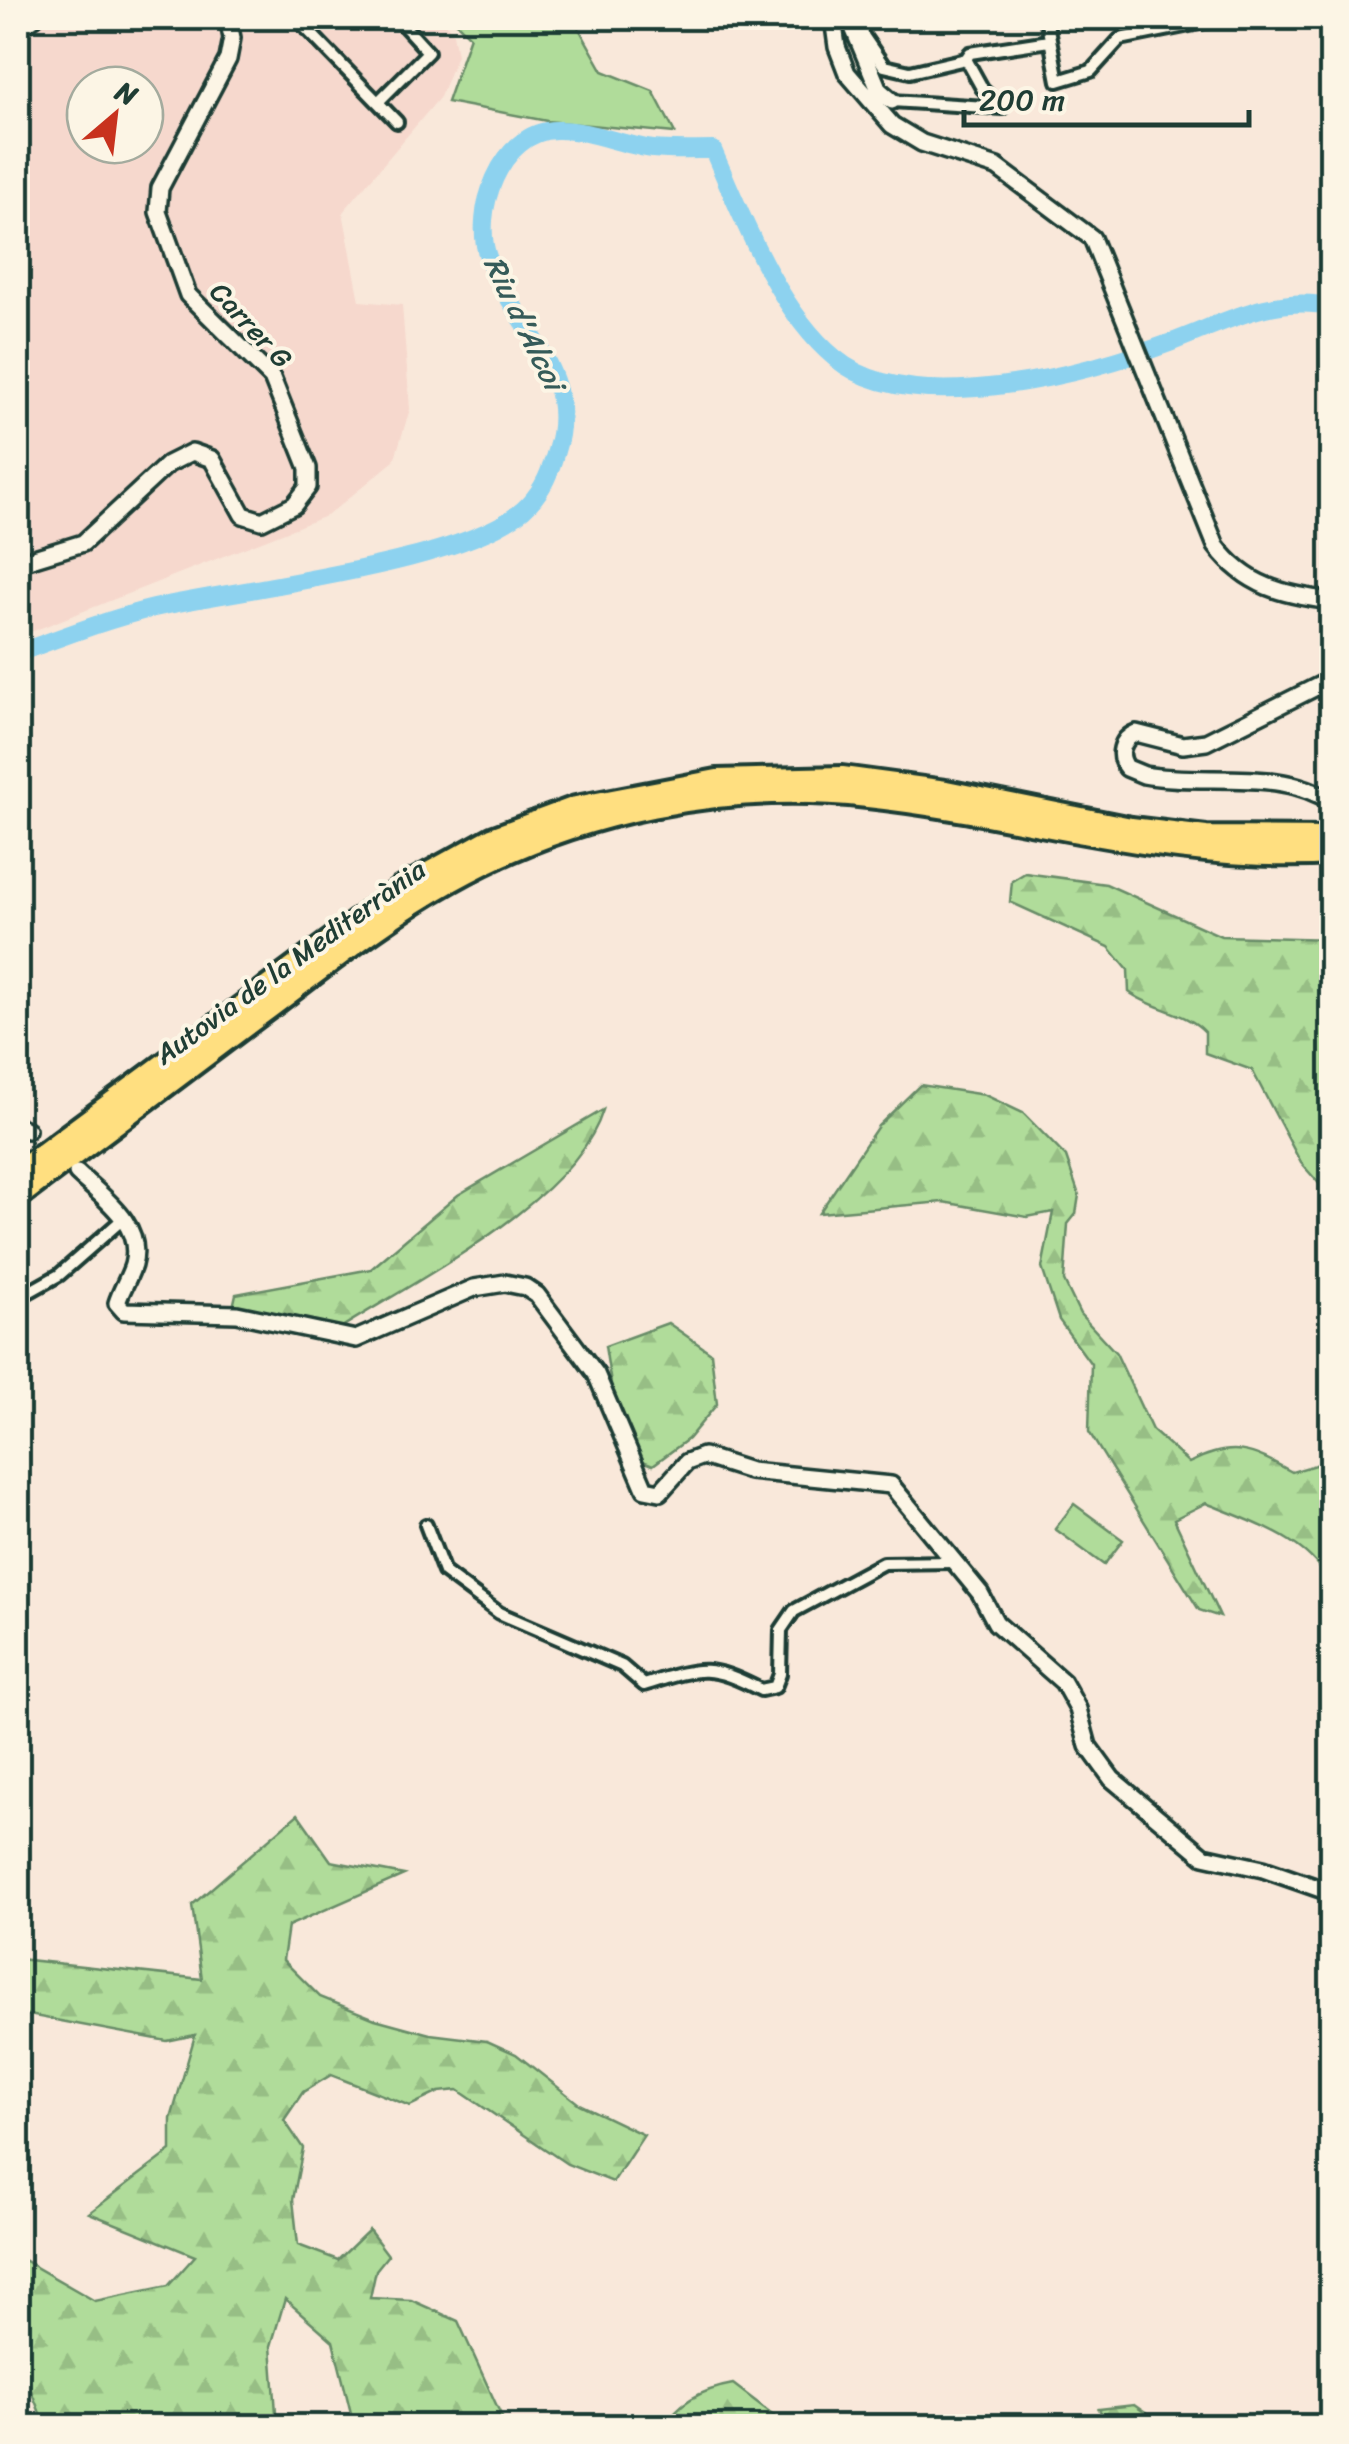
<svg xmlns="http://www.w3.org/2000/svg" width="1349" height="2444" viewBox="0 0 1349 2444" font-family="Sriracha,sans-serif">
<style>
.built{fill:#f6d8cd;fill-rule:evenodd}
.grass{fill:#b0dc9a;stroke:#688c67;stroke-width:2.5}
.forest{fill:url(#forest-firs);stroke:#688c67;stroke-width:2.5}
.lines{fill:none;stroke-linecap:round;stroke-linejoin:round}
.river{stroke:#8dd2ef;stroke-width:18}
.street-casing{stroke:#1f3d34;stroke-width:18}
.secondary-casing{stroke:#1f3d34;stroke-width:22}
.highway-casing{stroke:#1f3d34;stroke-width:28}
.street{stroke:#fcf5e5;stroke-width:10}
.secondary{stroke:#fcf5e5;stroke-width:15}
.highway{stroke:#ffdf80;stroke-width:20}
.labels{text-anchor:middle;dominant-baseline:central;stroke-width:8;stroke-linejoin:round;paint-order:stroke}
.street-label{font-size:28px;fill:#1f3d34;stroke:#fcf5e5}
.water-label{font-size:30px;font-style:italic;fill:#355b59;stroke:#fcf5e5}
</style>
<defs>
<pattern id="forest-firs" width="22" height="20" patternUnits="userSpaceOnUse" patternTransform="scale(2.5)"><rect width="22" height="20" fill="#b0dc9a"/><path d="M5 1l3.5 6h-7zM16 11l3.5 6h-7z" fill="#97be85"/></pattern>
</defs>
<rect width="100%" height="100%" fill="#f9e8da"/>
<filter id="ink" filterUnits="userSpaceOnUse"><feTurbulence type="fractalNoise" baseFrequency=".01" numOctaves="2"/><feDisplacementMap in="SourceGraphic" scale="20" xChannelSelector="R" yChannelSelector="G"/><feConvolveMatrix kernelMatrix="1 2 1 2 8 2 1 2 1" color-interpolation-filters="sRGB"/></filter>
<g filter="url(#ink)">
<!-- built -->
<path class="built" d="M18,18H442L453,33L457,55L440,97L343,212L360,301L402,305L410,409L394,461L328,515L18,637ZM85,85H145V145H85Z"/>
<!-- grass -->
<path class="grass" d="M452,18H573L603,71L653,91L675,133L547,121L447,102L470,36Z
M1074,1504L1123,1540L1104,1565L1055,1529Z"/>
<!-- forest -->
<path class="forest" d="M1025,873L1106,884L1221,936L1331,939V1197L1301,1163L1252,1070L1205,1053V1032C1187,1012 1151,1009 1129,992L1128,970L1109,947L1010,902L1012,881Z
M920,1085L985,1095L1023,1113L1066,1157L1079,1195L1076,1214L1068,1224L1064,1281L1080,1314L1116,1353L1152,1430L1189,1463C1232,1441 1251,1449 1292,1472L1322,1463L1331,1446V1590C1317,1541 1249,1521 1206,1503L1174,1519L1220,1617L1199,1610L1089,1432L1091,1364L1059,1320L1042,1268L1053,1212L1027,1217L943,1202L819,1213L878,1126Z
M603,1110C576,1199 420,1278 342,1327L233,1307L236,1294L371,1269L458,1195Z
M668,1323L711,1353L717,1404L688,1439L653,1465L622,1453L605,1346Z
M298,1814L331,1861L404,1875L288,1926L283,1960L320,1997L375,2019L430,2034L487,2041L516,2054L579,2104L644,2135L613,2182L567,2164L458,2090L439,2092L410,2106L331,2075L303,2092L284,2120L303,2148L293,2200L298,2245L338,2260L369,2230L388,2255L376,2270L370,2298L411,2300L458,2321L506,2426H358L353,2421L333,2341L285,2299L271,2346L277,2426H45L18,2357V2257L95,2301L168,2286L195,2256L89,2213L171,2151V2119L195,2035L167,2041L18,2013V1959L202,1979L192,1905Z
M733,2384L788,2426H665C679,2400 705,2389 733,2384Z
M1134,2405L1164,2426H1109L1099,2409Z"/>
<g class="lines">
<!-- river -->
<path class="river" d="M18,653C62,637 108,619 154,608C238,588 475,564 529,504C544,488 550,472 556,451C581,374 515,326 489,260C471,214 500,131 556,130C588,129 621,145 653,149C672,151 693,150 713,150C742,217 778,311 835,358C911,422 1089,373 1172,342C1223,323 1276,293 1332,307"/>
<defs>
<path id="street" d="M296,18L397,122
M1046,18L1058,81L1091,71L1120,39L1215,20L1254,18
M231,26L246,18
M860,31L884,66L910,72L966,59L970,53L1049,41
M966,59L982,88L1002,108
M892,101L1002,108
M378,102L428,52L397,18
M18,1298L59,1275L124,1218
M426,1525L444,1572L499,1613L622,1666L644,1685C701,1667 707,1663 761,1690L775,1687L780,1674L781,1630L794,1611L883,1563L954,1562"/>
<path id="secondary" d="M833,18L837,47L847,73L892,125L922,143L997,167L1092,238L1216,546C1246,586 1283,595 1332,601
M849,18L879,90L892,101
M18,29L34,18
M18,563L83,543L168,464L192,452L212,459L243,515L262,521L294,505L308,487V468L272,378L188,295L158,212L160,188L228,59L232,38L228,18
M1332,679L1206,742L1183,745L1136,733C1121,739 1117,756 1127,768L1144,775C1204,786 1279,766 1332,802
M18,1126L27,1130
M77,1173C103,1198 144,1224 133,1265C129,1278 121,1290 117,1303L124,1311L237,1314L356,1339L474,1288L505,1283L525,1287L537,1295L596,1374L645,1489L660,1492L687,1462L703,1456L750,1471L891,1485L980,1593L996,1623L1063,1682L1078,1709L1088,1746L1112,1779L1204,1856L1263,1869L1332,1893"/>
<path id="highway" d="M18,1172L401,888L492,838L576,807L717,780L842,777L946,791L1131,828L1206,837L1332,838
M18,1197C96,1138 175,1079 253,1020C318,972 381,920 451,881C575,811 726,781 868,797C1026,814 1169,864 1332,854"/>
</defs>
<!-- street casing -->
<use href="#street" class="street-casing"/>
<!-- secondary casing -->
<use href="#secondary" class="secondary-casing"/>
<!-- highway casing -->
<use href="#highway" class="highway-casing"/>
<!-- street -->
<use href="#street" class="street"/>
<!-- secondary -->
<use href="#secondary" class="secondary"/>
<!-- highway -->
<use href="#highway" class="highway"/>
</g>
</g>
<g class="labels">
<!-- street labels -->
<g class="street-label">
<text transform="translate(251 325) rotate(47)">Carrer G</text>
<text transform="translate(290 962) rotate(-36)">Autovia de la Mediterrània</text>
</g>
<!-- water labels -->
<g class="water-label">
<text transform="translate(524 323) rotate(64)">Riu d'Alcoi</text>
</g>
</g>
<!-- margin -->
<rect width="1349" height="2444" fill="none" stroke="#fcf5e5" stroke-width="60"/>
<rect x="30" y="30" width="1289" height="2384" fill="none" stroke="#1f3d34" stroke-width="4" filter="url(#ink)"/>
<!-- north arrow -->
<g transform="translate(115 115) rotate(28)"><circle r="48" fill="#fcf5e5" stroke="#a4ab9e" stroke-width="2.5"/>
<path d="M0-8L18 38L0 25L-18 38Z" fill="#c8321e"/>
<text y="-15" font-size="28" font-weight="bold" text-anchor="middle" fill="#1f3d34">N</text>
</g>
<!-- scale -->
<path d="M964 110v15h285v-15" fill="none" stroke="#1f3d34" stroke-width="5"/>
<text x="979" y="110" font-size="30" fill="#1f3d34" stroke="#fcf5e5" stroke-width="8" paint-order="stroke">200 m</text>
</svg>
